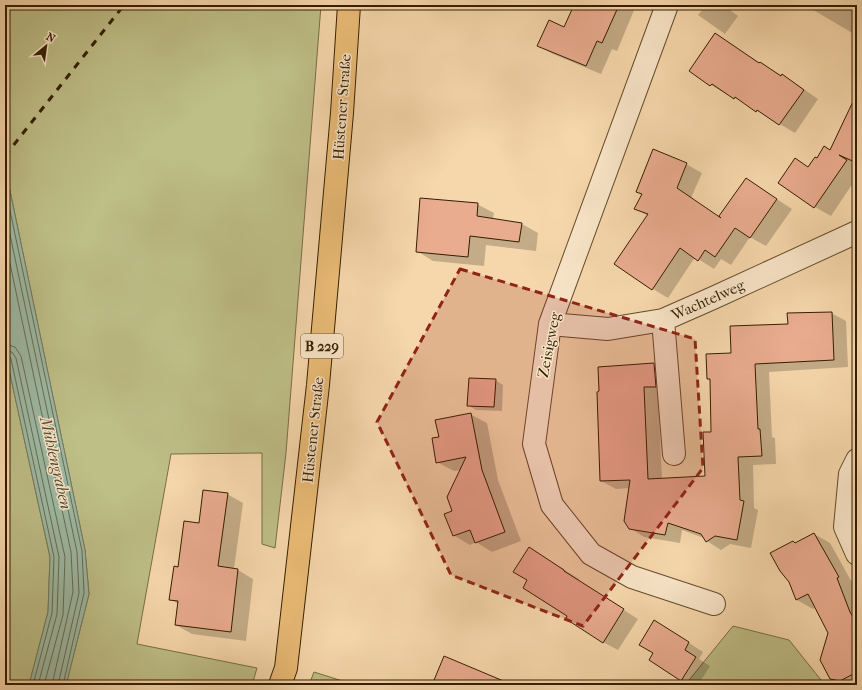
<svg xmlns="http://www.w3.org/2000/svg" width="862" height="690" viewBox="0 0 862 690" font-family="'IM FELL French Canon',serif">
<style>
.green{fill:#bebe87;stroke:#796e44}
.water{fill:#9dbaa5;stroke:#737c63}
.shadow{fill:#0003}
.lines{fill:none;stroke-linecap:round;stroke-linejoin:round}
.shore{stroke:#686c52;stroke-width:1}
.building{fill:#eaac8f;stroke:#341e00}
.minor-casing{stroke:#644c2b;stroke-width:24}
.major-casing{stroke:#341e00;stroke-width:24}
.minor{stroke:#f9e5c8;stroke-width:22}
.major{stroke:#ebbc76;stroke-width:22}
.rail{stroke:#341e00;stroke-width:3;stroke-dasharray:7 7;stroke-linecap:butt}
.marked{fill:#8f2418;fill-opacity:0.2;stroke:#8f2418;stroke-width:3;stroke-dasharray:8 5;stroke-linejoin:round}
.labels{text-anchor:middle;dominant-baseline:central;stroke-width:3;stroke-linejoin:round;paint-order:stroke}
.shield{fill:#f9e5c8;stroke:#6f5a3c;stroke-width:1}
.shield-label{font-size:14px;font-weight:bold;fill:#341e00}
.street-label{font-size:15px;fill:#341e00;stroke:#f9e5c8}
.water-label{font-size:16px;font-style:italic;fill:#544d32;stroke:#f9e5c8}
</style>
<rect width="100%" height="100%" fill="#f6d7ab"/>
<filter id="stains"><feTurbulence type="fractalNoise" baseFrequency=".005" numOctaves="4"/><feColorMatrix values="0 0 0 0 .2 0 0 0 0 .09 0 0 0 0 .02 0 0 0 .5 -.17"/></filter>
<radialGradient id="worn" r=".72"><stop offset=".6" stop-color="#630" stop-opacity="0"/><stop offset="1" stop-color="#630" stop-opacity=".3"/></radialGradient>
<!-- green -->
<path class="green" d="M5,5H321L286,453L275,548L262,544V453L171,454L137,644L257,668L252,685H66L89,594L85,550L5,167Z
M5,351L50,557L48,612L29,685H5Z
M733,626L789,640L825,685H685Z
M314,672L355,685H309Z"/>
<!-- water -->
<path class="water" d="M5,167L85,550L89,594L66,685H29L48,612L50,557L5,351Z"/>
<!-- shadow -->
<path class="shadow" d="M575,5H641L639,9L635,8L617,51L612,49L601,74L553,54L539,46L565,28Z
M706,5H723L738,16L725,34L698,15Z
M771,5H778L776,8Z
M805,5H857V30L854,34Z
M715,34L760,63L798,85L818,99L795,133L727,93L726,94L711,85Z
M857,94V164L852,162L851,163L857,167V177L831,216L815,207L809,167L817,159L831,151Z
M686,164L702,173L691,198L720,217L746,179L792,209L766,246L750,237L731,265L721,259L714,269L695,257L668,298L653,289L648,216L636,209L642,195L637,192Z
M477,204L494,213L493,219L522,224L538,233L536,251L486,245L484,266L433,261L417,251Z
M831,313L846,321L848,367L769,372L772,437L775,438L776,464L753,465L754,508L758,510L751,548L730,544L721,550L707,541L704,538L682,530L680,543L644,537L630,528V488L616,489L601,481L654,364L668,373L658,395L662,479L706,477L712,432L711,380L708,378L732,354L789,325Z
M495,380L503,385L502,411L476,410L468,405Z
M470,414L487,423L498,480L521,541L492,552L476,542L470,545L453,535V512L461,470L454,471L437,462L440,437Z
M227,494L243,503L234,569L238,570L253,579L246,641L192,634L176,625L178,604L170,599L179,568L200,524Z
M814,534L830,543L854,586L852,587L857,600V685H843L831,678L830,632L816,607L813,609L797,600L789,581L793,542L796,544Z
M530,548L579,579L578,581L638,619L618,650L603,642L569,616L529,580Z
M669,630L703,652L699,659L710,666L698,685H690L681,680Z"/>
<g class="lines">
<!-- shore -->
<path class="shore" d="M5,187L82,551L84,593L63,685
M5,211L77,552L79,593L58,685
M5,240L71,552L73,592L52,685
M5,344L15,347L21,356L65,557L63,615L44,685
M5,351L12,352L16,358L59,557L57,614L38,685
M5,356H9L11,359L54,557L52,613L33,685"/>
</g>
<!-- building -->
<path class="building" d="M574,5H619L602,43L597,41L586,66L537,46L549,20L564,27Z
M715,33L759,63L760,62L781,76L782,74L804,90L779,125L757,110L756,112L735,97L734,99L712,84L710,86L689,71Z
M857,93V163L839,155L847,160L814,208L778,183L795,158L808,167L815,157L817,158L824,146L830,150Z
M653,149L687,163L677,188L721,218L719,216L746,178L777,199L750,238L735,228L715,257L705,250L698,261L680,248L652,290L614,264L648,214L634,209L642,194L636,192Z
M420,198L478,203L477,216L522,223L519,242L470,236L468,257L416,252Z
M832,312L834,360L755,364L758,429H760L762,456L738,457L740,500L744,501L737,540L715,536L706,542L701,534L668,523L665,535L629,529L624,521L630,480L600,481L597,392L599,391L598,367L654,363L656,387H644L648,479L705,476L703,432H711L710,379H707L706,354L731,353L730,326L788,324L787,313Z
M469,378L496,379L494,407L467,406Z
M471,413L482,470L505,532L475,543L470,530L453,536L444,514L452,511L447,497L466,457L436,463L432,438L439,437L435,420Z
M203,490L228,493L218,566L238,569L231,632L175,625L178,601L169,600L174,566L178,567L184,521L199,523Z
M814,533L839,577L837,578L850,612L857,624V672L840,681L830,679L820,660L828,633L808,594L796,600L789,582L780,571L770,553L793,541L795,543Z
M529,547L564,570V571L624,609L603,643L566,619L567,616L523,588L527,580L513,572Z
M654,620L689,642L685,650L696,657L681,681L649,660L653,653L639,645Z
M444,656L513,685H432Z"/>
<g class="lines">
<defs>
<path id="minor" d="M667,5L550,324L534,444L552,505L591,554L632,577L714,604
M663,320L674,454
M550,324L608,329L663,320L713,298L857,232
M857,460L850,474L845,527L857,554"/>
<path id="major" d="M280,685L286,668L318,385L342,113L349,5"/>
</defs>
<!-- minor casing -->
<use href="#minor" class="minor-casing"/>
<!-- major casing -->
<use href="#major" class="major-casing"/>
<!-- minor -->
<use href="#minor" class="minor"/>
<!-- major -->
<use href="#major" class="major"/>
<!-- rail -->
<path class="rail" d="M5,156L124,5"/>
</g>
<!-- marked area -->
<path class="marked" d="M460,269L695,339L703,468L583,626L451,575L377,422Z"/>
<g class="labels">
<!-- shield labels -->
<rect class="shield" x="301" y="334" width="42" height="24" rx="3"/>
<g class="shield-label">
<text x="322" y="346">B 229</text>
</g>
<!-- street labels -->
<g class="street-label">
<text transform="translate(342 107) rotate(-86)">Hüstener Straße</text>
<text transform="translate(708 300) rotate(-24)">Wachtelweg</text>
<text transform="translate(549 345) rotate(-79)">Zeisigweg</text>
<text transform="translate(313 430) rotate(-84)">Hüstener Straße</text>
</g>
<!-- water labels -->
<g class="water-label">
<text transform="translate(56 463) rotate(77)">Mühlengraben</text>
</g>
</g>
<!-- margin -->
<rect width="862" height="690" fill="none" stroke="#f6d7ab" stroke-width="20"/>
<rect x="6" y="6" width="850" height="678" fill="none" stroke="#341e00" stroke-width="2"/>
<rect x="10" y="10" width="842" height="670" fill="none" stroke="#341e00"/>
<!-- north arrow -->
<g transform="translate(46 46) rotate(29)" stroke="#f9e5c8" stroke-width="3" paint-order="stroke">
<path d="M0-3L7 15L0 10L-7 15Z" fill="#341e00"/>
<text y="-6" font-size="11" font-weight="bold" text-anchor="middle" fill="#341e00">N</text>
</g>
<rect width="100%" height="100%" filter="url(#stains)"/>
<rect width="100%" height="100%" fill="url(#worn)"/>
</svg>
